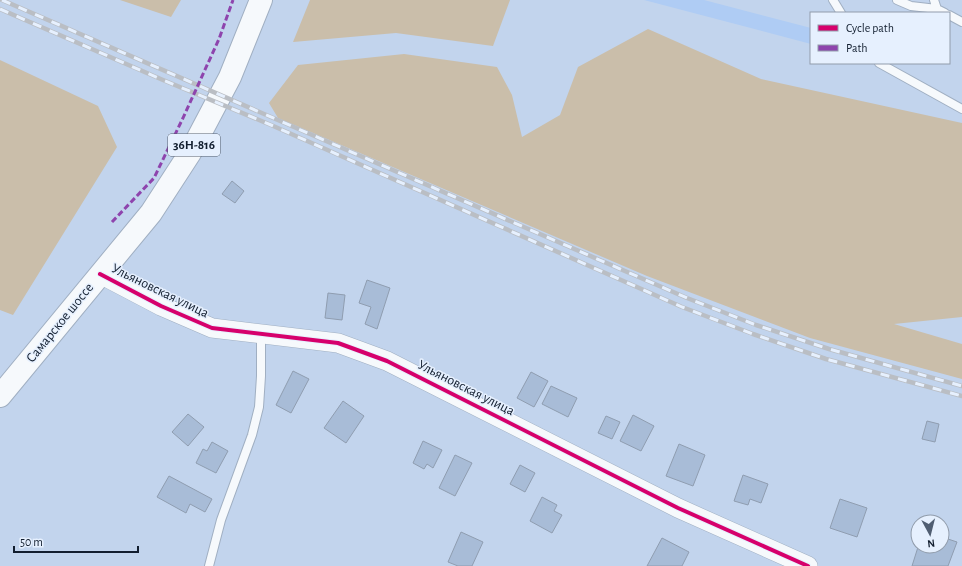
<svg xmlns="http://www.w3.org/2000/svg" width="962" height="566" viewBox="0 0 962 566" font-family="'Alegreya Sans',sans-serif">
<style>
.built{fill:#afccf4}
.green{fill:#cabeaa}
.building{fill:#a8bcd7;stroke:#8f9db0}
.lines{fill:none;stroke-linecap:round;stroke-linejoin:round}
.service-casing{stroke:#a0afc2;stroke-width:10}
.tertiary-casing{stroke:#a0afc2;stroke-width:20}
.primary-casing{stroke:#a0afc2;stroke-width:24}
.service{stroke:#f6f9fc;stroke-width:8}
.tertiary{stroke:#f6f9fc;stroke-width:19}
.primary{stroke:#f6f9fc;stroke-width:22}
.rail-casing{stroke:#babec4;stroke-width:4.5}
.rail{stroke:#e6f0fe;stroke-width:3;stroke-dasharray:9;stroke-linecap:butt}
.quiet{stroke:#8e44ad;stroke-width:3;stroke-dasharray:6 3;stroke-linecap:butt}
.cycleway-casing{stroke:#e6f0fe;stroke-width:6}
.cycleway{stroke:#d6006c;stroke-width:4}
.labels{text-anchor:middle;dominant-baseline:central;stroke-width:3;stroke-linejoin:round;paint-order:stroke}
.shield{fill:#e6f0fe;stroke:#525d6d;stroke-width:1}
.shield-label{font-size:13px;font-weight:bold;fill:#121e2f}
.street-label{font-size:14px;fill:#121e2f;stroke:#e6f0fe}
</style>
<rect width="100%" height="100%" fill="#c2d4ed"/>
<!-- built -->
<path class="built" d="M644,0H704L811,28V44Z"/>
<!-- green -->
<path class="green" d="M120,0H181L171,17Z
M310,0H510L493,46L396,33L293,42Z
M648,29L761,79L962,123V317L894,324L962,344V379L810,338L647,276L278,118L269,103L298,65L404,54L497,67L512,95L522,137L560,115L578,67Z
M0,60L98,106L117,147L13,315L0,310Z"/>
<!-- building -->
<path class="building" d="M232,181L244,191L235,203L222,194Z
M367,280L390,288L377,329L365,324L371,307L359,303Z
M328,293L345,295L342,320L325,318Z
M293,371L309,379L291,413L276,405Z
M531,372L548,381L534,407L517,398Z
M551,386L577,398L568,417L542,404Z
M343,401L364,416L346,443L324,428Z
M188,414L204,427L188,446L172,432Z
M633,415L654,426L641,451L620,441Z
M606,416L620,422L612,439L598,433Z
M927,421L939,424L935,442L922,439Z
M423,441L442,450L433,468L427,464L424,469L413,463Z
M212,442L228,451L216,473L196,463L203,449L207,451Z
M679,444L705,455L693,486L666,476Z
M455,455L472,463L455,496L439,488Z
M520,465L535,473L525,492L510,484Z
M743,475L768,484L761,503L750,499L748,505L734,501Z
M169,476L212,499L205,512L190,504L186,513L157,497Z
M542,497L557,505L554,511L562,515L552,533L530,521Z
M840,499L867,508L857,537L830,528Z
M461,532L483,542L472,566H458L448,562Z
M942,537L957,542L948,566H912L918,547L934,552L936,546H942Z
M662,538L689,552L682,566H647Z"/>
<g class="lines">
<defs>
<path id="service" d="M833,0L841,13
M897,0L911,6L937,9
M934,0L937,9L945,13
M949,15L962,22
M879,63L962,109
M209,566L221,520L252,435L259,407L261,376V334"/>
<path id="tertiary" d="M100,274L161,306L212,328L338,343L387,361L678,508L808,566"/>
<path id="primary" d="M0,396L151,213L190,153L230,77L261,0"/>
</defs>
<!-- service casing -->
<use href="#service" class="service-casing"/>
<!-- tertiary casing -->
<use href="#tertiary" class="tertiary-casing"/>
<!-- primary casing -->
<use href="#primary" class="primary-casing"/>
<!-- service -->
<use href="#service" class="service"/>
<!-- tertiary -->
<use href="#tertiary" class="tertiary"/>
<!-- primary -->
<use href="#primary" class="primary"/>
<defs>
<path id="rail" d="M2,0L687,298L756,325L829,349L962,386
M0,9L163,80L271,125L682,307L753,334L826,359L962,396"/>
</defs>
<!-- rail casing -->
<use href="#rail" class="rail-casing"/>
<!-- rail -->
<use href="#rail" class="rail"/>
<!-- quiet -->
<path class="quiet" d="M112,222L154,178L183,118L219,39L233,0"/>
<defs>
<path id="cycleway" d="M100,274L161,306L212,328L338,343L387,361L678,508L808,566"/>
</defs>
<!-- cycleway casing -->
<use href="#cycleway" class="cycleway-casing"/>
<!-- cycleway -->
<use href="#cycleway" class="cycleway"/>
</g>
<g class="labels">
<!-- shield labels -->
<rect class="shield" x="168" y="134" width="52" height="22" rx="3"/>
<g class="shield-label">
<text x="194" y="145">36Н-816</text>
</g>
<!-- street labels -->
<g class="street-label">
<text transform="translate(160 291) rotate(26)">Ульяновская улица</text>
<text transform="translate(60 323) rotate(-51)">Самарское шоссе</text>
<text transform="translate(466 388) rotate(27)">Ульяновская улица</text>
</g>
</g>
<!-- legend -->
<rect x="810" y="12" width="140" height="52" fill="#e6f0fe" stroke="#919cab"/>
<rect x="818" y="25" width="20" height="6" fill="#d6006c" stroke="#919cab"/>
<text x="846" y="32" font-size="12" fill="#121e2f">Cycle path</text>
<rect x="818" y="45" width="20" height="6" fill="#8e44ad" stroke="#919cab"/>
<text x="846" y="52" font-size="12" fill="#121e2f">Path</text>
<!-- north arrow -->
<g transform="translate(930 534) rotate(173)"><circle r="19" fill="#e6f0fe" stroke="#919cab"/>
<path d="M0-3L7 15L0 10L-7 15Z" fill="#505e72"/>
<text y="-6" font-size="11" font-weight="bold" text-anchor="middle" fill="#121e2f">N</text>
</g>
<!-- scale -->
<path d="M14 546v6h124v-6" fill="none" stroke="#121e2f" stroke-width="2"/>
<text x="20" y="546" font-size="12" fill="#121e2f" stroke="#e6f0fe" stroke-width="3" paint-order="stroke">50 m</text>
</svg>
